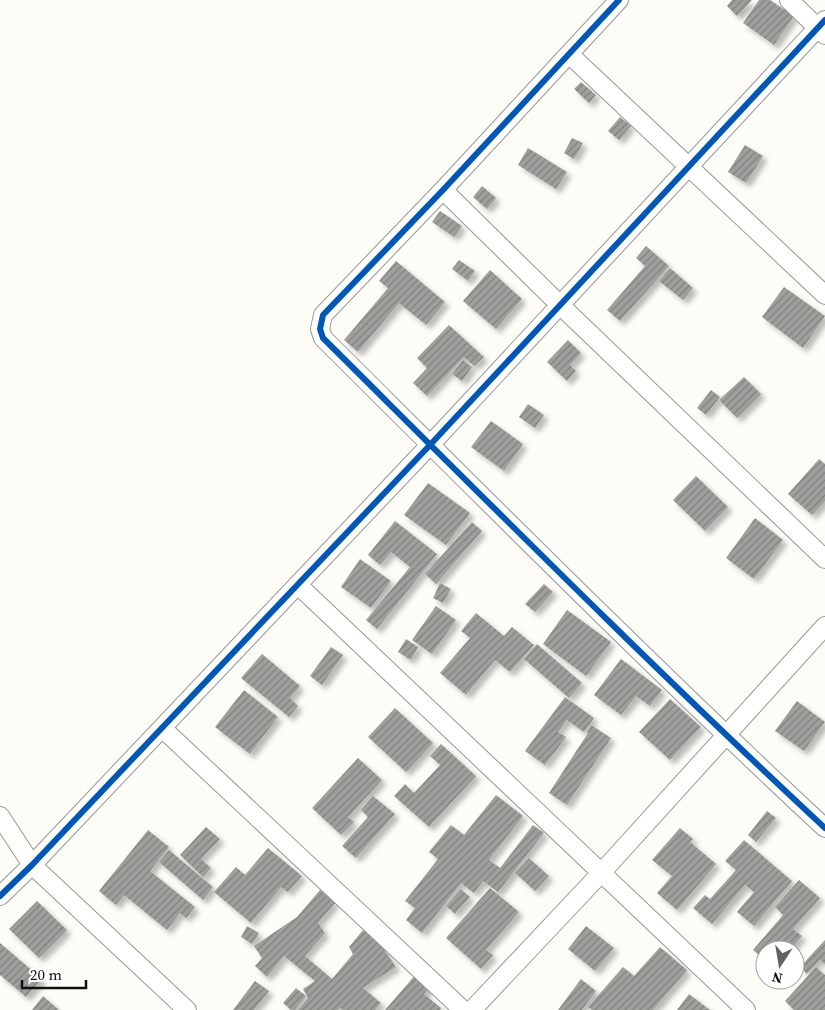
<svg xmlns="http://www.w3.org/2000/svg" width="825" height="1010" viewBox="0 0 825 1010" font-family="'Source Serif 4',serif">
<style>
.building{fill:url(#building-hatch);filter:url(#shadow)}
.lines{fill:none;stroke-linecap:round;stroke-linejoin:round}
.street-casing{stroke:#979795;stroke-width:20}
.street{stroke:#fffffe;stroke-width:18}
.cycleway-casing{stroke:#fff;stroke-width:9}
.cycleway{stroke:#0057b8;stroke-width:6}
</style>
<defs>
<pattern id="building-hatch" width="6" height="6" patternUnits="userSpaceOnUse" patternTransform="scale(1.25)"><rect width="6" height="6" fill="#a19f9c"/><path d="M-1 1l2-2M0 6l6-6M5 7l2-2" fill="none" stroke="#82807e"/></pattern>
<filter id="shadow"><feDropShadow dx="4.5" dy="4.5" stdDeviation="2.5" flood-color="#0004"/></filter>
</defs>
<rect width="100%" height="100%" fill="#fdfcf7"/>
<!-- building -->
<path class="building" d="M732,0H752L737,16L727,6Z
M759,0H770L794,16L774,45L743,23Z
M581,82L596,95L589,103L574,89Z
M620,117L631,126L619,140L608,131Z
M572,138L583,143L574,159L564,153Z
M745,145L763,156L746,183L728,172Z
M528,148L567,172L556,189L518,165Z
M482,186L496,198L487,209L473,197Z
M440,211L462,226L454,237L432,222Z
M646,246L669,266L620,321L607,310L645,266L636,258Z
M459,260L475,271L468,281L452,269Z
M396,261L445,302L426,325L399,303L358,352L344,340L388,288L379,281Z
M670,268L693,288L683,300L659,281Z
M490,270L522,299L496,329L463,301Z
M784,287L825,316L803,348L762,317Z
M449,325L484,357L474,366L464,357L427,396L413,383L427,368L417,358Z
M568,340L581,353L570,365L576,371L567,381L547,362Z
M463,360L472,367L462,381L452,374Z
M744,377L761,394L737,418L719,400Z
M711,390L720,397L706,415L697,408Z
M528,404L544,415L535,428L519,417Z
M491,421L523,444L504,471L471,447Z
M819,459L825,464V501L812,515L788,494Z
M696,476L728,507L705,531L673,500Z
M428,483L470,513L446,545L404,515Z
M755,518L783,540L754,579L726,558Z
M395,521L437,554L377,629L366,620L410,567L391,552L380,565L368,555Z
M472,522L482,531L436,584L425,574Z
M360,559L391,581L371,608L341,587Z
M440,583L451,589L443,603L433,598Z
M544,584L553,592L535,612L525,604Z
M436,606L456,620L432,654L412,640Z
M567,610L611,642L586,676L543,644Z
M476,613L504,636L512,627L534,645L510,672L495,660L466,695L440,673L470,638L461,631Z
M406,639L418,647L411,660L398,652Z
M537,644L582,683L569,698L524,659Z
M331,647L343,655L322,685L310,676Z
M262,654L300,686L290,698L298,706L289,717L241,678Z
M621,659L662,690L650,706L636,696L621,715L594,695Z
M244,690L278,717L250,754L215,727Z
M565,697L594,718L584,732L567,720L558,732L566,737L545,765L525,751Z
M670,699L701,727L670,760L639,732Z
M797,701L825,722L804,751L775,731Z
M395,708L433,743L406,772L368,737Z
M591,725L611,738L567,805L549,793L588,733L587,732Z
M441,744L476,776L429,827L394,796L405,784L414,793L440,765L430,756Z
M358,758L382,780L348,817L354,822L341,835L312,808Z
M496,795L523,816L489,860L500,868L533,825L544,833L498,892L483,881L474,893L461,883L422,933L406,920L415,908L405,901L438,859L429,852L451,825L464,835Z
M373,796L395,814L356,858L342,846L368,817L361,810Z
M767,811L776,818L756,842L748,835Z
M206,827L220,839L201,859L211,868L203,877L180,855Z
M680,828L693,839L690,842L716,864L677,910L657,893L672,876L652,860Z
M148,830L169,847L150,871L195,907L186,918L180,913L167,930L124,895L116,905L99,891Z
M744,840L792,881L754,926L737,912L754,892L745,885L712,924L693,908L705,895L710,899L736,870L725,861Z
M268,848L302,876L288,892L281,887L251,923L214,892L236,867L245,875Z
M169,850L213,887L203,900L159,862Z
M529,858L549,876L535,891L515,873Z
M799,880L820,898L793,929L802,936L790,950H765V960L753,950L783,915L775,907Z
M490,888L519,912L486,950L493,955L481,969L446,938Z
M461,889L470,897L455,914L446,906Z
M320,890L335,903L318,923L325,933L305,956L332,979L353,954L349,947L363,930L381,945L396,967L363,988L381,1003L375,1010H343L340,1008L338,1010H298L308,998L303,989L315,981L284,956L267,977L255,966L262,958L254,946L297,917Z
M37,901L67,930L39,958L9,929Z
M247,926L259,933L252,944L241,937Z
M586,926L614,948L595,971L568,949Z
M825,940V964L820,960L807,974L800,967Z
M0,943L42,979L26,997L0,975Z
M660,947L687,970L653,1010H592L588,1007L623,967L634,976Z
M816,967L825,975V1010H794L785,1001Z
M416,974L430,986L424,994L441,1008L440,1010H385Z
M581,979L596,991L582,1010H558Z
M255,981L269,991L254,1010H233Z
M296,988L306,996L295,1010H291L283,1003Z
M689,994L710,1010H677Z
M43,996L59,1010H32Z"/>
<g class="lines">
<defs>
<path id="street" d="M619,0L443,190L323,315L320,329L323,338C489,503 654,669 825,828
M789,0L825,35
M569,54L825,295
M443,190L560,305L825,559
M298,585L746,1010
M162,728L463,1010
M0,816L32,865L187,1010
M0,896L32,865L430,445L825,20
M472,1010L602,872L825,626"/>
</defs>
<!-- street casing -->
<use href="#street" class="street-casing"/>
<!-- street -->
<use href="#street" class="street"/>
<defs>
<path id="cycleway" d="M619,0L443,190L323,315L320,329L323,338C489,503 654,669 825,828
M0,896L32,865L430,445L825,20"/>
</defs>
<!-- cycleway casing -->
<use href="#cycleway" class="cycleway-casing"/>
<!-- cycleway -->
<use href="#cycleway" class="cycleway"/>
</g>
<!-- north arrow -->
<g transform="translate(780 965) rotate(192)"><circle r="24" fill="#ffffff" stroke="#a0a0a0"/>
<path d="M0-4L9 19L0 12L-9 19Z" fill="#646362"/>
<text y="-8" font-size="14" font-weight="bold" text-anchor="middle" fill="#111111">N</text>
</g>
<!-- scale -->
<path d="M22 980v8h64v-8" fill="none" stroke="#111111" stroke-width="2.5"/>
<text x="30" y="980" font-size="15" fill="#111111" stroke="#ffffff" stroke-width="4" paint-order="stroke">20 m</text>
</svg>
